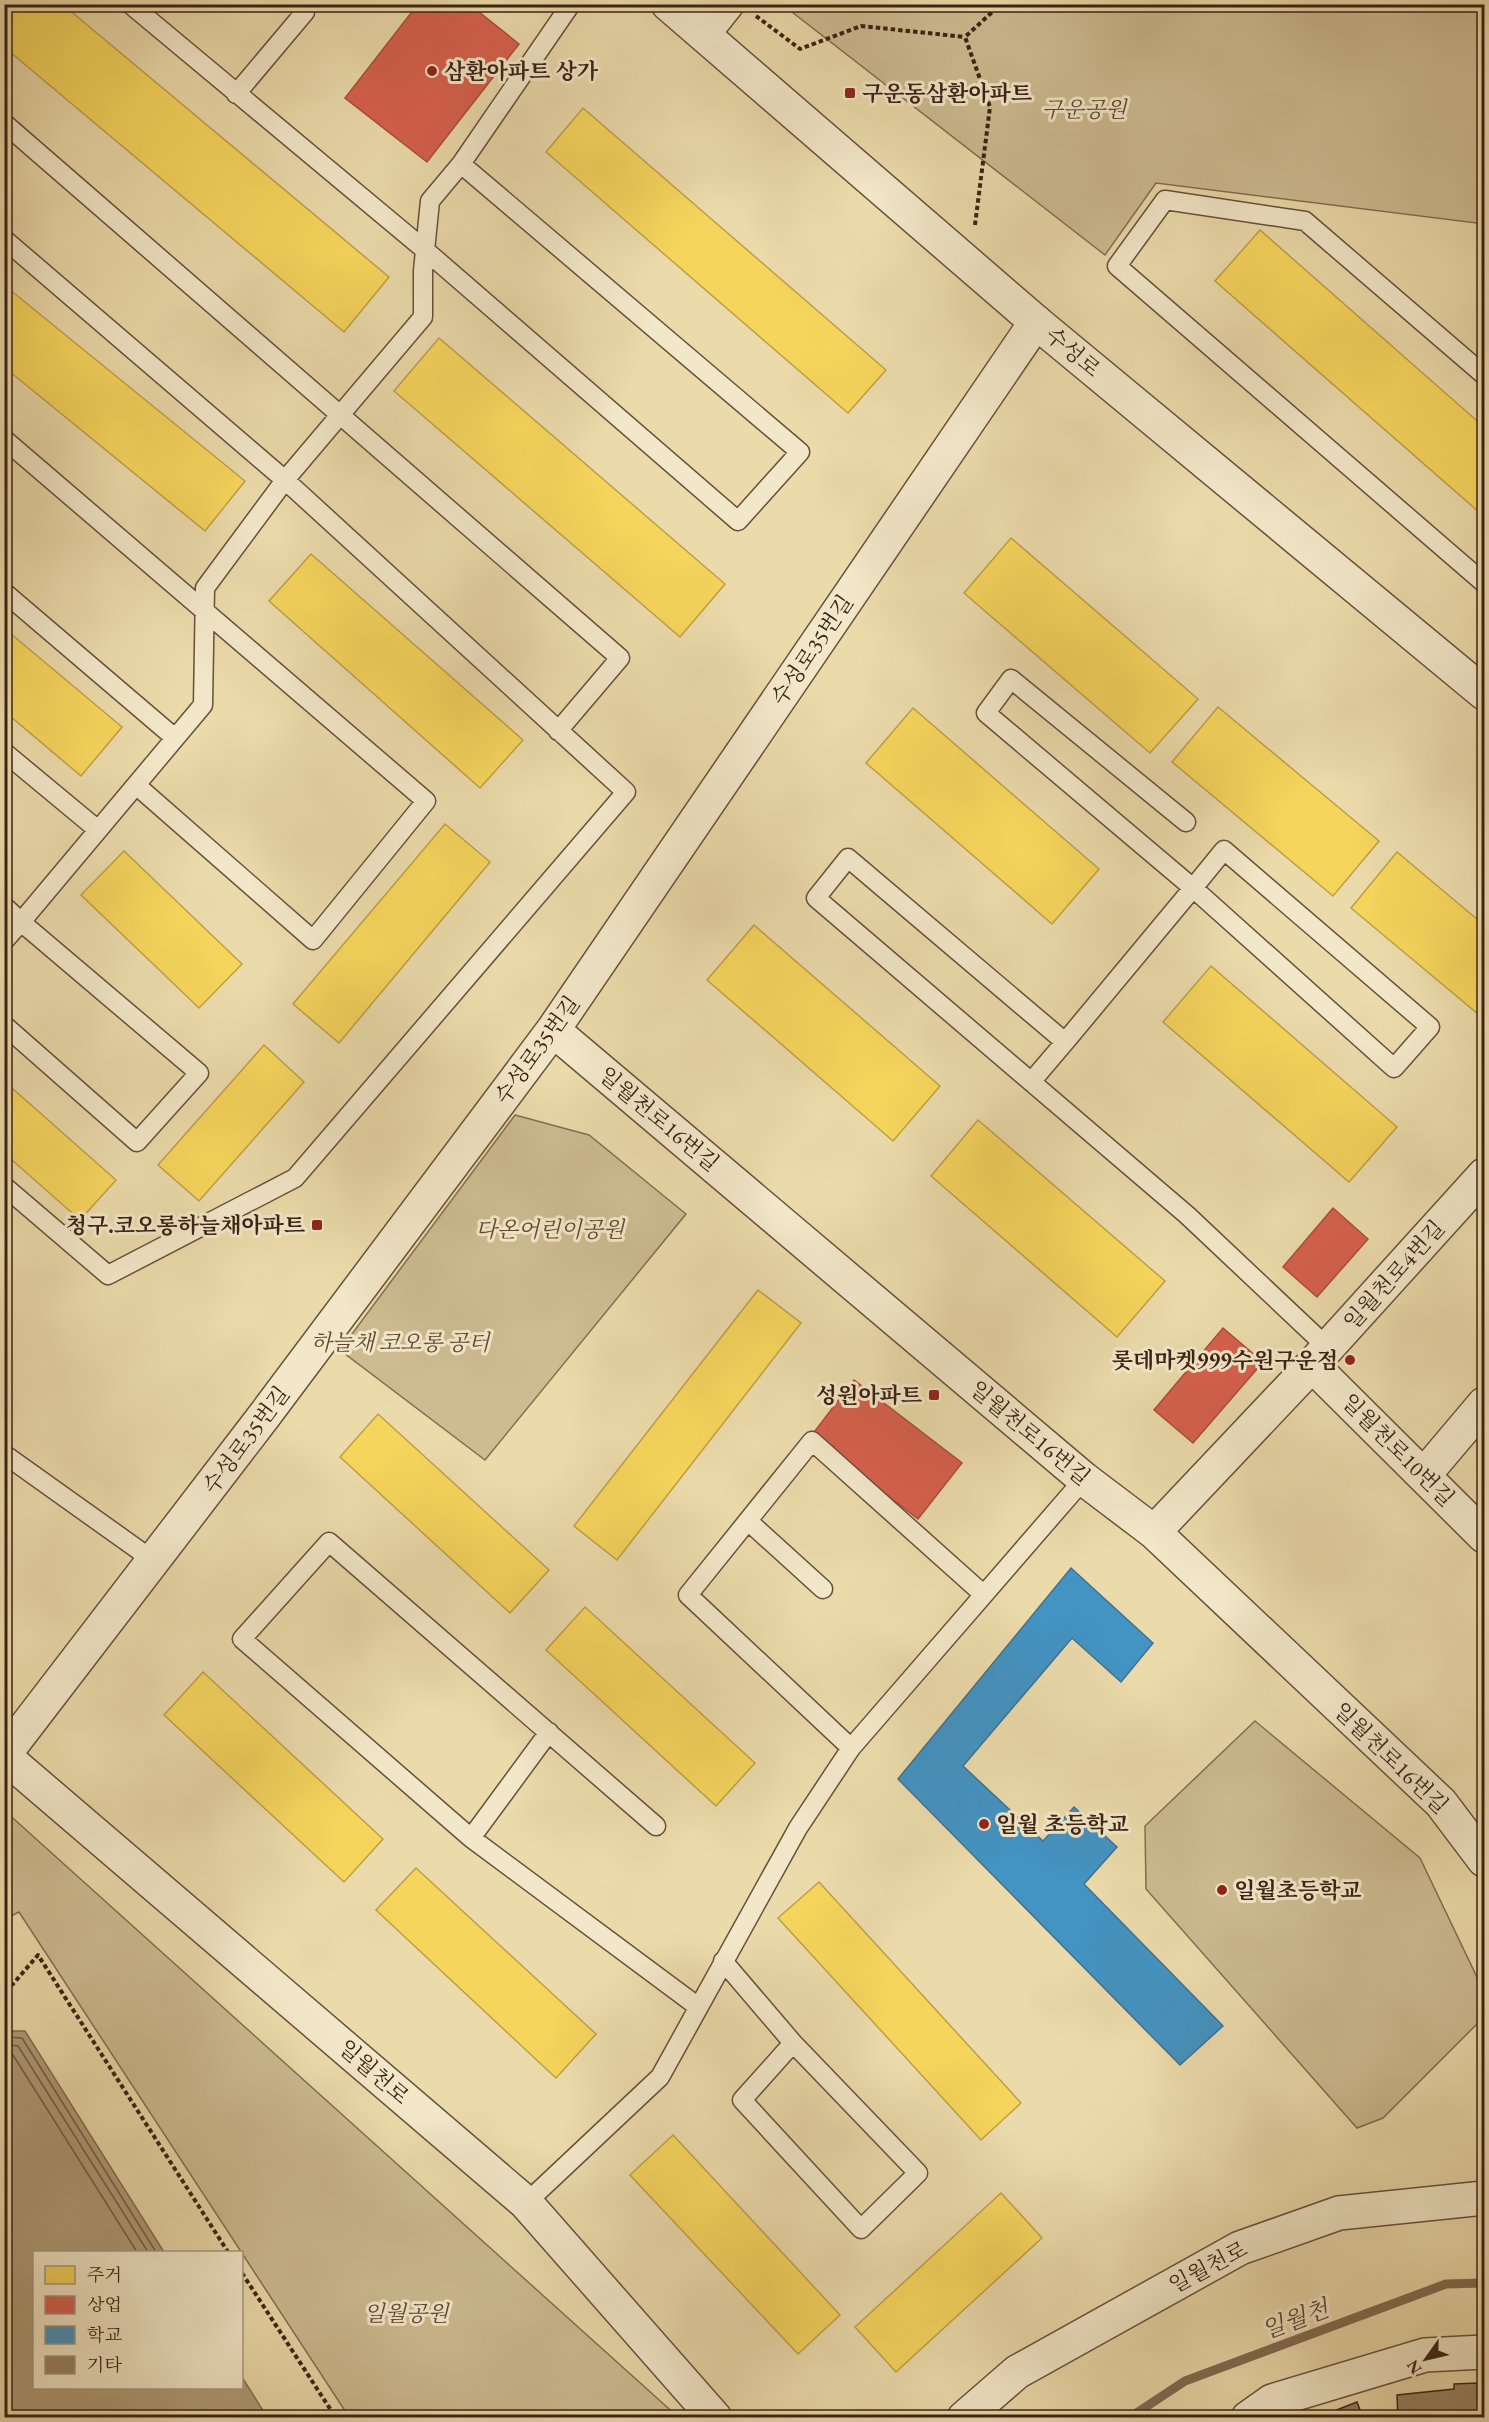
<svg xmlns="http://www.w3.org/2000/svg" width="1489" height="2422" viewBox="0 0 1489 2422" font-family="'EB Garamond','Noto Serif KR',serif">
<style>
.green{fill:#cdbb91;stroke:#846e53;stroke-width:1.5}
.water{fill:#af9b77;stroke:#816b50;stroke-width:1.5}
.homes{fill:#f6d55c;stroke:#be9f47;stroke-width:1.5}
.shops{fill:#d6604d;stroke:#a84d3c;stroke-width:1.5}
.schools{fill:#4393c3;stroke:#41718f;stroke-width:1.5}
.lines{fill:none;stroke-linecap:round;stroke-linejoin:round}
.shore{stroke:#755e46;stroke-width:1.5}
.stream{stroke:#816b50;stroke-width:9}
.building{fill:#978262;stroke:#3b2215;stroke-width:1.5}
.service-casing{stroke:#67503a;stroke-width:21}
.minor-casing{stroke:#67503a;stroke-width:36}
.tertiary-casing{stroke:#67503a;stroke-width:36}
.path{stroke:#3b2215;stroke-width:4;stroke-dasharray:4.5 3;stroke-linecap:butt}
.service{stroke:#f2e7c8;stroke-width:18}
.minor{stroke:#f2e7c8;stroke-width:33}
.tertiary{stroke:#f2e7c8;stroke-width:33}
.poi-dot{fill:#8f2418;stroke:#f2e7c8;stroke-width:2}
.labels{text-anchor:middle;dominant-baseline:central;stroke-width:6;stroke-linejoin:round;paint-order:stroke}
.poi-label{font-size:22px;font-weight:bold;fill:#3b2215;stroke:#f2e7c8;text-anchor:start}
.park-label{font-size:22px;font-style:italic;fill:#604834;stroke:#f2e7c8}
.street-label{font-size:22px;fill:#3b2215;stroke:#f2e7c8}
.water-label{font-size:24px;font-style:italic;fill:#5e4632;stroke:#f2e7c8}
</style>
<rect width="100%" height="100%" fill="#ebdaaa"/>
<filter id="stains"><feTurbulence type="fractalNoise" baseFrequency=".00333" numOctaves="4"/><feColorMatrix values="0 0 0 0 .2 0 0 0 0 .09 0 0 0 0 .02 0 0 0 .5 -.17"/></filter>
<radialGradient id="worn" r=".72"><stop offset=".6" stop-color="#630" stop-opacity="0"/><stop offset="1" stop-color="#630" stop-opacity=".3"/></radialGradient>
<!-- green -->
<path class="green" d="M783,5H1484V224L1156,183L1105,255Z
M515,1115L589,1135L686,1214L485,1460L340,1350Z
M1255,1721L1420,1858L1484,1992V2017L1383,2118L1357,2128L1146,1889L1145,1826Z
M5,1811L678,2417H349L19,1912L5,1919Z"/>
<!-- water -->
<path class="water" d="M5,2031H25L164,2252H34V2388H242V2377L267,2417H5Z"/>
<!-- homes -->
<path class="homes" d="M4,4H62L389,277L344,332L4,47Z
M583,108L886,370L848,413L546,152Z
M1260,230L1484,427V507L1480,513L1215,281Z
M4,285L245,481L205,531L4,367Z
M439,338L725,584L680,637L394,391Z
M1011,538L1198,699L1150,753L964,593Z
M311,554L523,740L480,788L269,601Z
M4,628L122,727L81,776L4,711Z
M1218,707L1379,841L1333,896L1172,762Z
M913,708L1099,869L1052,924L866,763Z
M445,824L490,862L339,1043L293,1004Z
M124,851L242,964L199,1008L81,895Z
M1397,852L1484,925V1019L1351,908Z
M754,925L940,1086L893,1141L707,980Z
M1211,966L1397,1127L1349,1182L1163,1022Z
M264,1045L304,1082L199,1201L158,1165Z
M4,1081L116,1180L80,1220L4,1153Z
M978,1120L1165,1281L1117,1337L931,1176Z
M758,1290L801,1323L617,1560L574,1526Z
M378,1414L549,1570L510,1613L340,1457Z
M4,1559L11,1563L4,1573Z
M585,1607L755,1763L716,1806L546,1650Z
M203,1672L383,1839L344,1882L164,1715Z
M416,1868L596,2034L556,2078L376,1910Z
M819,1882L1021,2103L981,2140L778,1918Z
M673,2135L840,2315L798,2354L630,2175Z
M1001,2193L1042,2238L896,2372L855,2327Z"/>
<!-- shops -->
<path class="shops" d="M418,4H469L519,44L427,162L345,98Z
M1333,1208L1368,1239L1317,1297L1283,1267Z
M1223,1328L1263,1362L1193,1443L1154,1410Z
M854,1380L962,1463L918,1519L811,1436Z"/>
<!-- schools -->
<path class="schools" d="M1071,1568L1153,1643L1121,1682L1072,1638L963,1766L1043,1841L1074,1807L1117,1847L1084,1884L1223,2026L1180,2065L898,1779Z"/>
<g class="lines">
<!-- shore -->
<path class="shore" d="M4,2037L22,2038L156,2252
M4,2044L18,2046L148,2252
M4,2053L13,2055L137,2252"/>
<!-- stream -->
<path class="stream" d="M1129,2418L1185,2381L1446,2284L1484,2283"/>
</g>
<!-- building -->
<path class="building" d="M1477,2383L1478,2418H1398L1397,2395L1454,2389V2384Z
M1357,2402L1363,2418H1316Z"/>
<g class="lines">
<defs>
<path id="service" d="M130,4L425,250L738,521L800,452L461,164
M236,94L305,12L296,4
M4,123L620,658L558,731
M4,239L285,480L626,792L295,1178L108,1275L4,1186
M1484,375L1305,221L1165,200L1117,266L1484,583
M4,439L426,801L313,940L136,785
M4,592L175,738
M4,752L98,830
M4,906L21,922L203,705L205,588L285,480L423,317V271L430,201L461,164L571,4
M4,941L21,922L199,1073L137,1142L4,1025
M1065,1042L1193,888L1394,1068L1430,1027L1224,850L1193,888L986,713L1011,679L1186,822
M1031,1082L1065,1042L848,858L816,898L1187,1215L1328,1348
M4,1454L154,1561
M748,1521L823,1589
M851,1748L688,1595L812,1441L983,1594
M656,1826L329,1542L242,1639L471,1838L697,2006
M471,1838L549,1732
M723,1961L793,2043L918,2173L861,2229L742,2100L793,2043
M526,2203L660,2077L798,1828L851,1748L1084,1479"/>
<path id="minor" d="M553,1030L1084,1479L1154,1532L1441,1803L1484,1860
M1312,1365L1484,1536
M1424,1475L1484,1404
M1154,1532L1312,1365L1484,1175
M4,1755L264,1416L553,1030L1036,322
M964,2418L1017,2372L1240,2248L1339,2213L1484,2198
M1248,2418L1272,2401L1425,2355L1484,2352"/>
<path id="tertiary" d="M668,4L1036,322L1484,693
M703,34L727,4
M4,1756L526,2203L715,2418"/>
</defs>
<!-- service casing -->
<use href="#service" class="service-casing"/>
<!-- minor casing -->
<use href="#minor" class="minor-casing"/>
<!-- tertiary casing -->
<use href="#tertiary" class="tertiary-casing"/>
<!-- path -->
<path class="path" d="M756,16L800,49L861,26L965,37
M975,225L990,107L965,37L1001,4
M4,1989L13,1984L38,1955L228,2252
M242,2273L336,2418"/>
<!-- service -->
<use href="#service" class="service"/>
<!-- minor -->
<use href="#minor" class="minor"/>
<!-- tertiary -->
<use href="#tertiary" class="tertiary"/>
</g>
<!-- markers -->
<g class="poi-dot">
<circle cx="432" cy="71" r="6"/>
<rect x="844" y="87" width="12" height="12" rx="3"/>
<rect x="311" y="1219" width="12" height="12" rx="3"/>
<circle cx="1350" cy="1360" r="6"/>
<rect x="928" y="1389" width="12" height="12" rx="3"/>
<circle cx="984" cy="1824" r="6"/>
<circle cx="1222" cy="1890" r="6"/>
</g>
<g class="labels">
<!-- poi labels -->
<g class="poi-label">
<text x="444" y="71">삼환아파트 상가</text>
<text x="862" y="93">구운동삼환아파트</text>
<text x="305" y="1225" text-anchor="end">청구.코오롱하늘채아파트</text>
<text x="1338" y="1360" text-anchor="end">롯데마켓999수원구운점</text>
<text x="922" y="1395" text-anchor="end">성원아파트</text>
<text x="996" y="1824">일월 초등학교</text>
<text x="1234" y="1890">일월초등학교</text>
</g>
<!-- park labels -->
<g class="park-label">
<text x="1084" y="109">구운공원</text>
<text x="550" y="1229">다온어린이공원</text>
<text x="400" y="1342">하늘채 코오롱 공터</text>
<text x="406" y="2313">일월공원</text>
</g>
<!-- street labels -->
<g class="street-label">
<text transform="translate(1073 352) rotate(40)">수성로</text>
<text transform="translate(812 650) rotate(-56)">수성로35번길</text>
<text transform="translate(537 1050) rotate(-54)">수성로35번길</text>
<text transform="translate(659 1119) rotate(40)">일월천로16번길</text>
<text transform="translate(1394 1275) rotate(-48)">일월천로4번길</text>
<text transform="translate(1030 1433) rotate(40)">일월천로16번길</text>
<text transform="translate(246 1440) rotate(-53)">수성로35번길</text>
<text transform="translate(1398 1450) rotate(45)">일월천로10번길</text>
<text transform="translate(1391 1758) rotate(44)">일월천로16번길</text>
<text transform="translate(374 2072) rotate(41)">일월천로</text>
<text transform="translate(1208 2267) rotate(-28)">일월천로</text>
</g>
<!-- water labels -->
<g class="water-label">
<text transform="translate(1295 2319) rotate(-20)">일월천</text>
</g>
</g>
<!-- margin -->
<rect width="1489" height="2422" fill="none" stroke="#ebdaaa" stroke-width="24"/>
<rect x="6" y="6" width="1477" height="2410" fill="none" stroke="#3b2215" stroke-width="3"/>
<rect x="12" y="12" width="1465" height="2398" fill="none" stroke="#3b2215" stroke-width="1.5"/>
<!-- legend -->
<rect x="33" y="2251" width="210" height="138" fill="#f2e7c8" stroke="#a99880" stroke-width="1.5"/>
<rect x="45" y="2266" width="30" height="18" fill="#f6d55c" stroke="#a99880" stroke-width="1.5"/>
<text x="87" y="2281" font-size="18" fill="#3b2215">주거</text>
<rect x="45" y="2296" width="30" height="18" fill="#d6604d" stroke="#a99880" stroke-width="1.5"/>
<text x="87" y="2311" font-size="18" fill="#3b2215">상업</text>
<rect x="45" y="2326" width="30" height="18" fill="#4393c3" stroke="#a99880" stroke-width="1.5"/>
<text x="87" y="2341" font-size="18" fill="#3b2215">학교</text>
<rect x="45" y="2356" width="30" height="18" fill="#978262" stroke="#a99880" stroke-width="1.5"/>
<text x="87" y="2371" font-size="18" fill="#3b2215">기타</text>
<!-- north arrow -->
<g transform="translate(1426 2359) rotate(236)" stroke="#f2e7c8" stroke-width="4.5" paint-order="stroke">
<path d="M0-4.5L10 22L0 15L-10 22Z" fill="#3b2215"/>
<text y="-9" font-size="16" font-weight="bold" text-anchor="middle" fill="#3b2215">N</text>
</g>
<rect width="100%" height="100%" filter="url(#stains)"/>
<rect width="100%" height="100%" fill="url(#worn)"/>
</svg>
